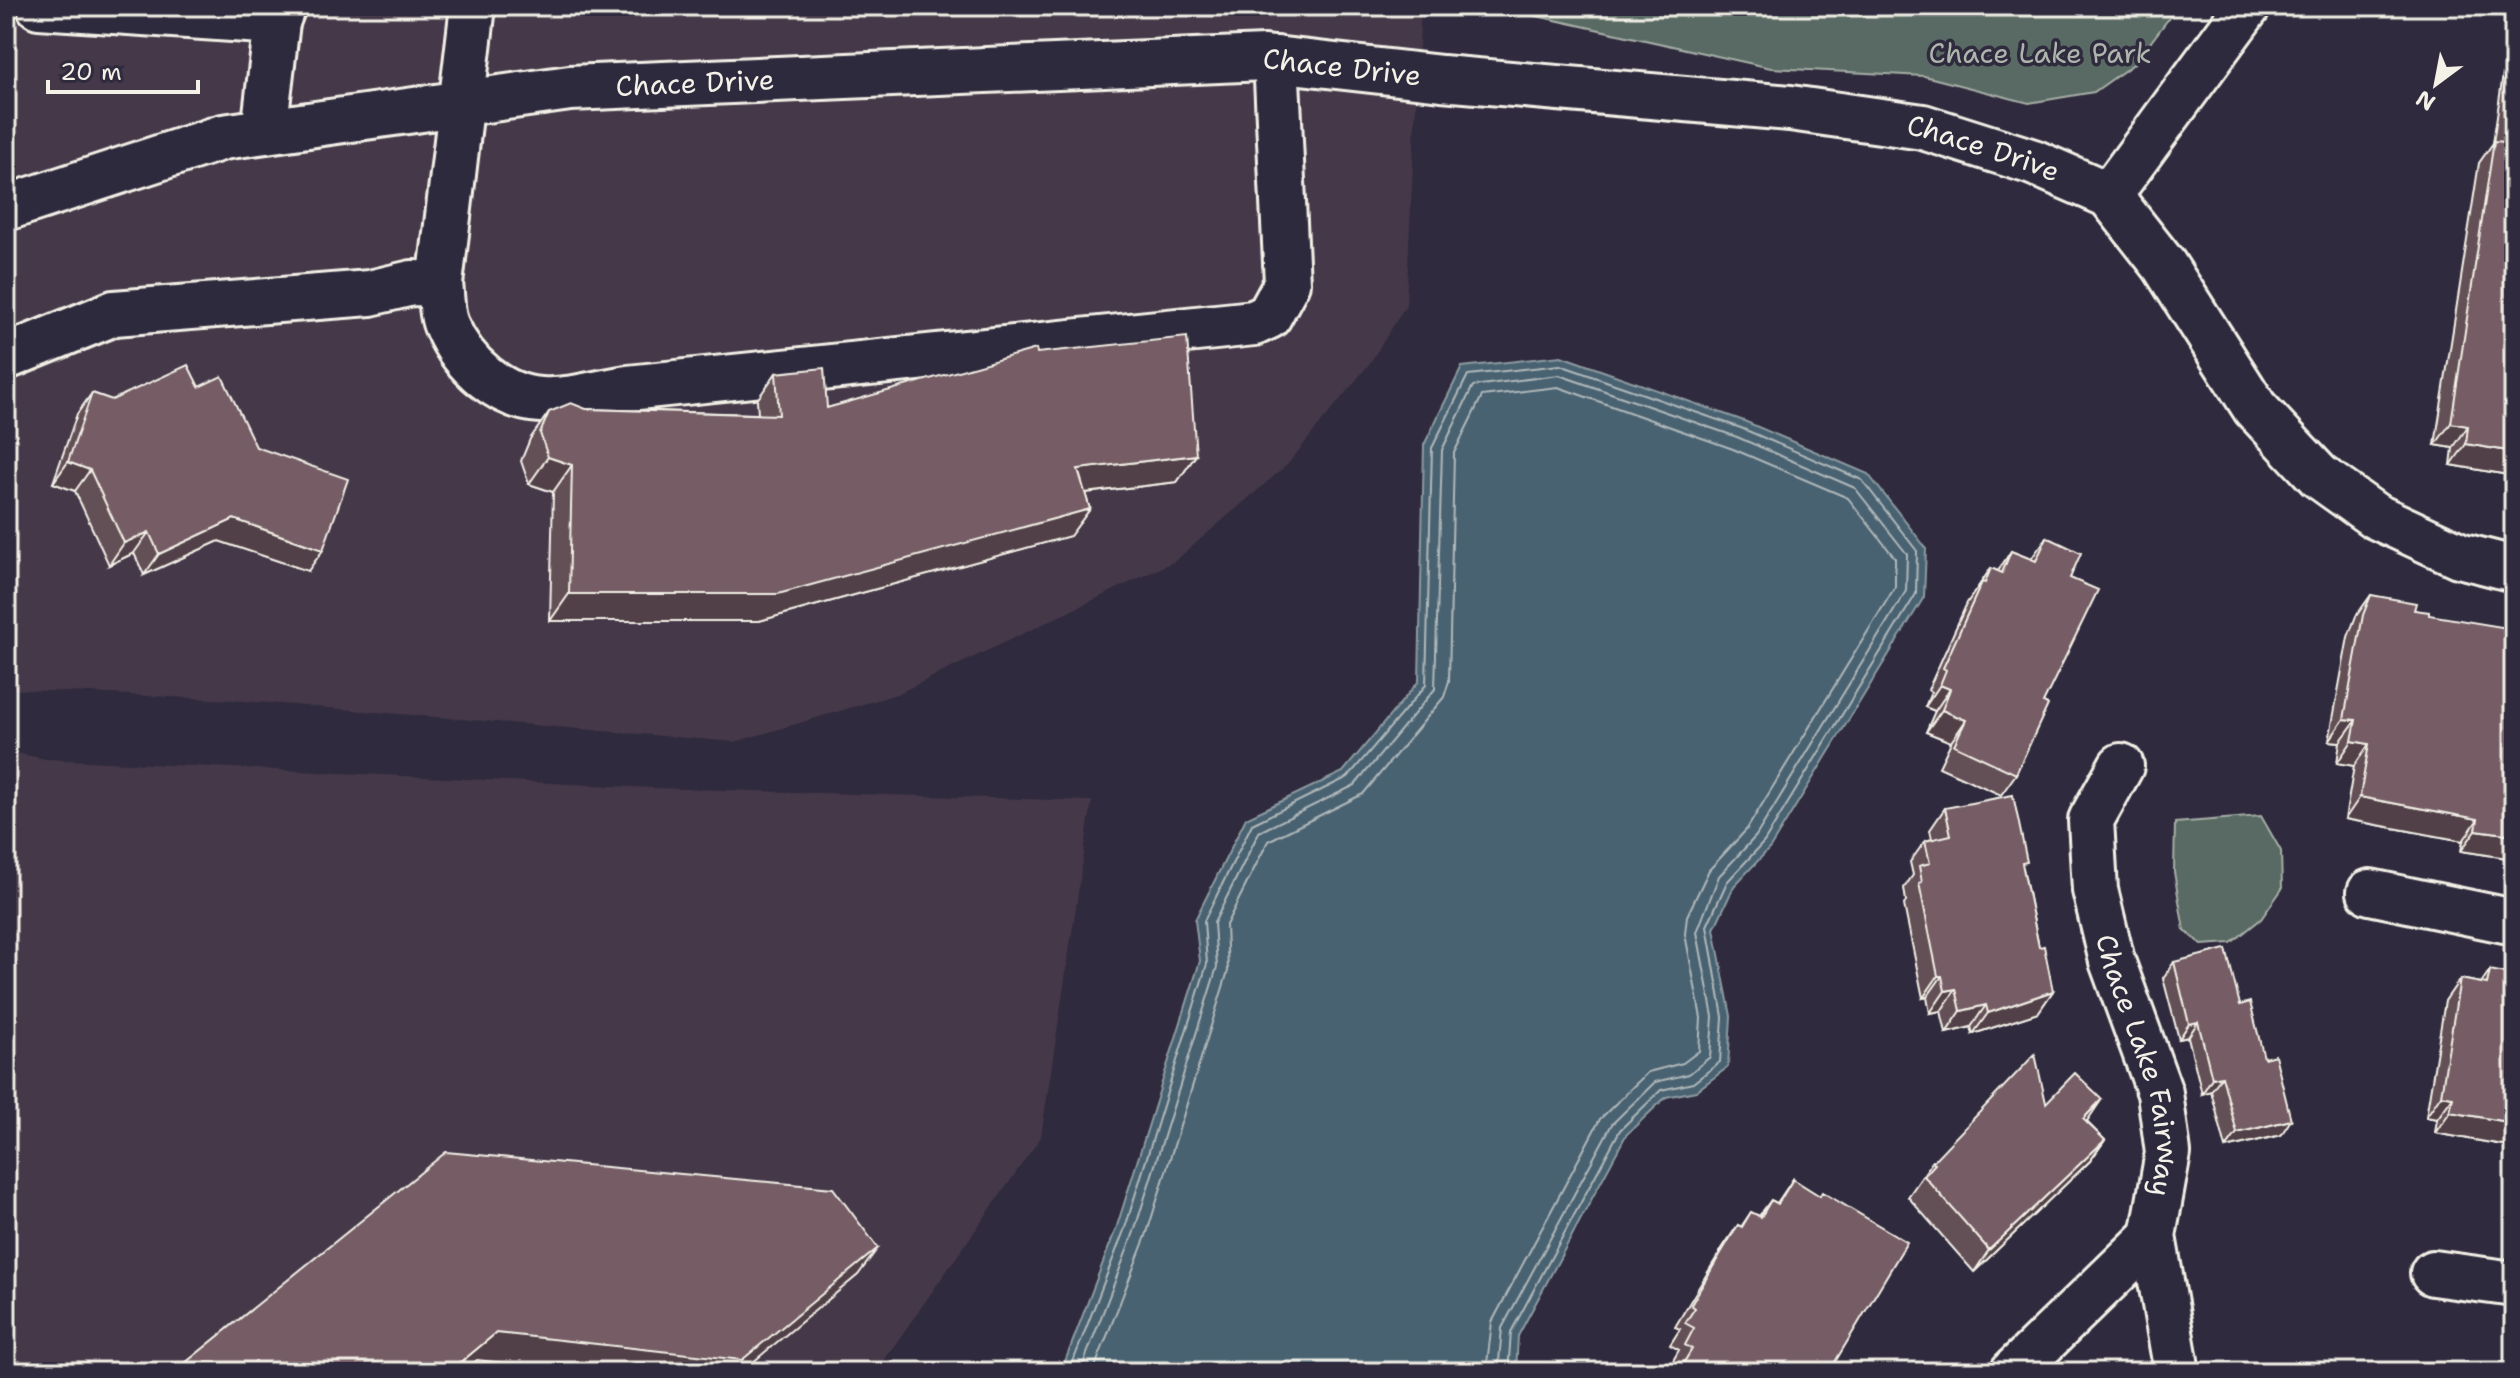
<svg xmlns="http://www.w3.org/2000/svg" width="2520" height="1378" viewBox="0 0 2520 1378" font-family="'Shantell Sans',sans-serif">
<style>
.built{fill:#443949}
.green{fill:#586b64;stroke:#a6aea6;stroke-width:2}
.water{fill:#496272;stroke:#8d9ba1;stroke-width:2}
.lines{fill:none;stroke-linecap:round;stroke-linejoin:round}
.shore{stroke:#b0b8b9;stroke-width:2}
.minor-casing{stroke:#f4f1e8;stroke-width:50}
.minor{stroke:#2f2a3d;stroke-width:44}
.wall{fill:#644f57;stroke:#f4f1e8;stroke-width:2}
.shaded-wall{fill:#514047;stroke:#f4f1e8;stroke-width:2}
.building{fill:#745c65;stroke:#f4f1e8;stroke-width:2}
.labels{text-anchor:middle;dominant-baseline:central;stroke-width:7;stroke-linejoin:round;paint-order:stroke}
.park-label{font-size:28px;fill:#aeb5ad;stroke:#2f2a3d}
.street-label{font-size:28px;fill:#f4f1e8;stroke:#2f2a3d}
</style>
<rect width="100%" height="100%" fill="#2f2a3d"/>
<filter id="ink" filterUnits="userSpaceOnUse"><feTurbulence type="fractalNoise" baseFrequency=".0125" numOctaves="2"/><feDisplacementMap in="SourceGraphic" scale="16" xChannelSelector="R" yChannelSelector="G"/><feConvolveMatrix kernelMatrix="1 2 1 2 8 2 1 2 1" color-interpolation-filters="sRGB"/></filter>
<g filter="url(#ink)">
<!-- built -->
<path class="built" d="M6,6H1421L1406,305L1370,363L1287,465L1175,561L897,694L735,742L232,700L6,689Z
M6,751L46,759L654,788L1092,801L1041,1137L882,1363L862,1372H6Z"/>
<!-- green -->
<path class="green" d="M1492,6H2178L2135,63L2094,92L2029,103L1924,76L1771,68Z
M2261,816L2281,851L2282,889L2261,919L2231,943L2202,945L2184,930L2174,872L2175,823Z"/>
<!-- water -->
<path class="water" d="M1561,356L1744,421L1868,474L1926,548L1924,597L1770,848L1734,886L1714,929L1731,1016L1728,1067L1696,1091L1666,1097L1626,1135L1518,1336L1516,1372H1061L1117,1226L1200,961L1195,920L1246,818L1343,772L1419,681L1424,445L1462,367Z"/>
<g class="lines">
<!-- shore -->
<path class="shore" d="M1069,1372L1125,1228L1207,964L1204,921L1252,824L1348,777L1426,685L1432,448L1468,375L1560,365L1741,428L1862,480L1917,551L1916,594L1764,842L1727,882L1707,926L1723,1017L1720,1062L1693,1083L1661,1090L1620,1130L1511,1332L1508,1372
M1080,1372L1134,1232L1217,967L1214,923L1259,832L1355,785L1435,689L1442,450L1473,386L1559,375L1737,437L1855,488L1907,554L1906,591L1756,836L1719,876L1697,932L1713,1017L1710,1057L1689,1074L1655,1082L1612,1124L1502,1328L1498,1372
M1093,1372L1146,1236L1228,971L1226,925L1268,841L1363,794L1444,697L1449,681L1454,453L1482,396L1558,387L1733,449L1848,498L1895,558V587L1747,829L1709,870L1687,916L1685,934L1701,1018L1699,1051L1683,1063L1648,1072L1600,1119L1492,1322L1486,1372"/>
<defs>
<g id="minor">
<path d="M39,6L277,22"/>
<path d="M264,131L277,22L283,6"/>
<path d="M2109,195L2248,6"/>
<path id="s1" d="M6,208L223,137L570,88L1265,58L1442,78L1790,108L1923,127L2033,162L2109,195L2164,265L2255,408L2319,476L2375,516L2459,555L2514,569"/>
<path d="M440,284C442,297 441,315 447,327C463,364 500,398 541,400C569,402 600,392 628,388L1254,323L1269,316L1287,283L1276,59"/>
<path d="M6,357L114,313L370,293L412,283L440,284L473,6"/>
<path id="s2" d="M2121,766L2091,820L2095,890L2112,961L2160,1093L2168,1153L2153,1236L2177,1372"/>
<path d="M2370,892L2514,922"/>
<path d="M2433,1273L2514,1284"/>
<path d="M2013,1372L2153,1236"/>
</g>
</defs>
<!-- minor casing -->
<use href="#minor" class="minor-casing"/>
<!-- minor -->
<use href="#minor" class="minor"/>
</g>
<!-- wall -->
<path class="wall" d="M2513,6H2514V476L2451,465L2453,448L2435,445L2479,163L2493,143Z
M1037,353L1196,455L1177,482L1085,493L1090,509L1070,536L759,621H550L553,492L529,484L521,461L530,439L549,412L586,409L758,414L757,400L776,373L827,408Z
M199,387L308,571L219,541L144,575L134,553L109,565L75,491L53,483L77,414L92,393L112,400Z
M2047,537L2070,578L2043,703L2016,774L2001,795L1939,767L1951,742L1926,732L1935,711L1925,707L1931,692L1928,690L1967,603L1991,568L1998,571L2011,551L2031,559Z
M2371,595L2429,615L2514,859L2461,851L2463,841L2345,819L2354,766L2337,763L2340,742L2329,741L2348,637L2356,616Z
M1945,808L2023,868L2039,947L2053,991L2038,1013L1973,1034L1971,1027L1946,1033L1941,1011L1930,1013L1927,997L1923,998L1904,905L1906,901L1904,888L1913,875L1910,862L1925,841L1932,839L1930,830Z
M2174,962L2240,1005L2281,1135L2226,1148L2211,1091L2202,1094L2188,1037L2179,1039L2163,978Z
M2490,970L2514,1147L2435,1133L2437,1119L2426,1117L2445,1001L2460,979L2481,983Z
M2046,1103L2086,1121L2105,1140L2090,1161L1974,1272L1908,1197L1932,1162Z
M1793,1179L1829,1372H1676L1677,1371L1670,1366L1679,1350L1670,1345L1680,1329L1675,1327L1723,1247L1738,1225L1741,1227L1751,1212L1759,1216L1771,1200L1777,1203Z"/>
<!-- shaded-wall -->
<path class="shaded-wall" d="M2451,423L2468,426L2453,448L2435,445Z
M2466,444L2514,452V476L2451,465Z
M1196,455L1177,482L1059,496L1078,469Z
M548,457L572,465L553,492L529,484Z
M68,462L90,470L75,491L53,483Z
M1090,509L1070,536L759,621H550L569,594Z
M234,519L323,550L308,571L219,541L144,575L159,554Z
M149,532L134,553L109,565L124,543Z
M1940,685L1950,689L1935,711L1925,707Z
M1942,710L1966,720L1951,742L1926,732Z
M2344,719L2356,720L2340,742L2329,741Z
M2352,741L2369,744L2354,766L2337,763Z
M2360,797L2478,819L2463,841L2345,819Z
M2476,830L2514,835V859L2461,851Z
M1938,976H1942L1927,997L1923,998Z
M1956,989L1941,1011L1930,1013L1945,991Z
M2053,991L2038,1013L1973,1034L1988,1013Z
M1986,1005L1971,1027L1946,1033L1961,1011Z
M2198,1022L2188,1037L2179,1039L2189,1024Z
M2222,1076L2211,1091L2202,1094L2212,1078Z
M2441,1095L2453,1097L2437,1119L2426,1117Z
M2102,1099L2087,1121L2068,1140L2083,1119Z
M2450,1112L2514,1123V1147L2435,1133Z
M2291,1120L2281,1135L2226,1148L2237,1133Z
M2105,1140L2090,1161L1974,1272L1989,1250Z
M878,1248L858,1275L741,1372H584L477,1360L463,1372H449L496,1333Z"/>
<!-- building -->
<path class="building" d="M2514,82V452L2466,444L2468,426L2451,423L2494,141L2505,142Z
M1187,337L1196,455L1078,469L1090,509L778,594H569L572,465L548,457L540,433L549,412L571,403L586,409L779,415L776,373L824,368L827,408L1036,349L1037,353Z
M188,365L199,387L222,376L256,447L348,479L323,550L234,519L159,554L149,532L124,543L90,470L68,462L92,393L112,400Z
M2047,537L2081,553L2070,578L2098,590L2043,703L2048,705L2016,774L1954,745L1966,720L1942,710L1950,689L1940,685L1946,670L1943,668L1982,582L1985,583L1991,568L2002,573L2011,551L2036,561Z
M2371,595L2416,603L2414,610L2429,612V615L2514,629V835L2476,830L2478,819L2360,797L2369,744L2352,741L2356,720L2344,719L2363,615Z
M2013,795L2027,862L2022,863L2039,947L2044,946L2053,991L1988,1013L1986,1005L1961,1011L1956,989L1945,991L1942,976H1938L1919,883L1922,882L1919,866L1930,863L1925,841L1951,835L1945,808Z
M2226,949L2240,1005L2250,1002L2264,1058L2275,1055L2291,1120L2237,1133L2222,1076L2212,1078L2198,1022L2189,1024L2174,962Z
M2490,970L2514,975V1123L2450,1112L2453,1097L2441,1095L2460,979L2487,984Z
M2035,1054L2046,1103L2075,1073L2102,1099L2083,1119L2105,1140L1989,1250L1924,1176L1935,1164L1932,1162Z
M446,1152L833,1188L878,1248L742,1360L496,1333L449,1372H174Z
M1793,1179L1820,1196L1822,1192L1907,1242L1829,1372H1678L1692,1349L1685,1345L1694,1328L1685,1323L1695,1308L1691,1305L1718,1258L1738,1225L1742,1227L1751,1212L1761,1217L1771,1200L1778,1204Z
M2496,1368L2514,1371V1372H2495Z"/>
</g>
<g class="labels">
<!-- park labels -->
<g class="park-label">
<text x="2040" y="53">Chace Lake Park</text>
</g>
<!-- street labels -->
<g class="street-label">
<text stroke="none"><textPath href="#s1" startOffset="1352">Chace Drive</textPath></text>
<text stroke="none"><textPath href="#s1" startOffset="704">Chace Drive</textPath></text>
<text stroke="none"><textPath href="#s1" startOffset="2000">Chace Drive</textPath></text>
<text stroke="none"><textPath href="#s2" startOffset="314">Chace Lake Fairway</textPath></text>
</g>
</g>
<!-- margin -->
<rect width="2520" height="1378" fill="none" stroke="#2f2a3d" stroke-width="32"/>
<rect x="16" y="16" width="2488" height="1346" fill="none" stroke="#f4f1e8" stroke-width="3" filter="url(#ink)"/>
<!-- north arrow -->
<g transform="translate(2436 84) rotate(212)" stroke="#2f2a3d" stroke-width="6" paint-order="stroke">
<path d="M0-6L14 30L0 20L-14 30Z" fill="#f4f1e8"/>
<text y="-12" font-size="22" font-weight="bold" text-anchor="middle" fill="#f4f1e8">N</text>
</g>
<!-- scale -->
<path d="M48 80v12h150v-12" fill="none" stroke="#f4f1e8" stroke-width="4"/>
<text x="60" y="80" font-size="24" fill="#f4f1e8" stroke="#2f2a3d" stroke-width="6" paint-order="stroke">20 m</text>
</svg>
